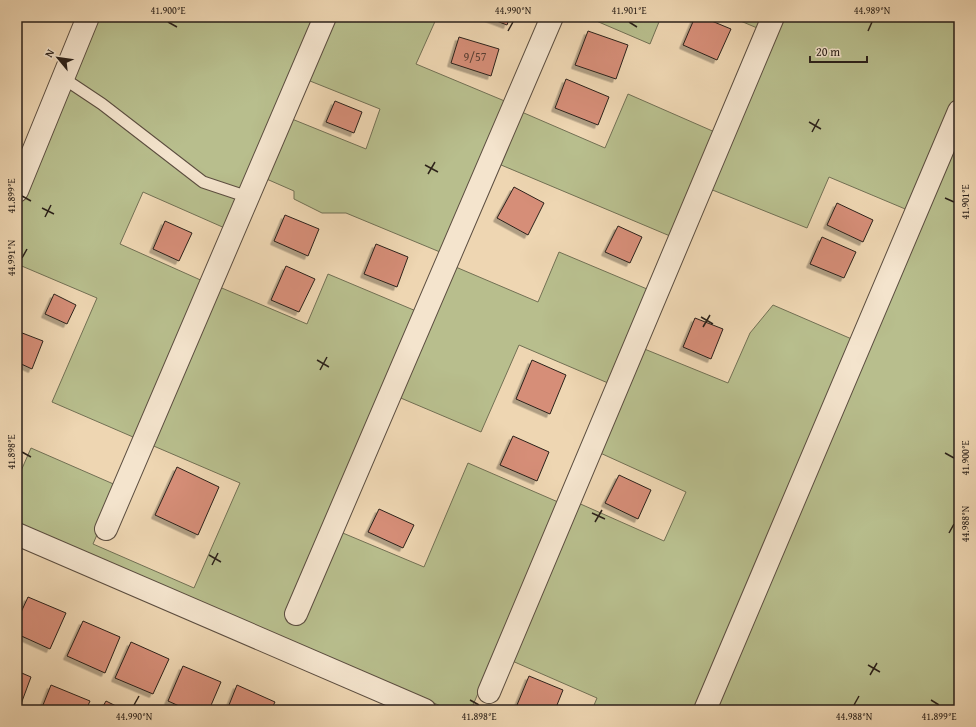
<svg xmlns="http://www.w3.org/2000/svg" width="976" height="727" viewBox="0 0 976 727" font-family="'Gentium Book Plus',serif">
<style>
.green{fill:#b8be8d;stroke:#727054}
.building{fill:#d68e78;stroke:#2b211a;filter:url(#shadow)}
.lines{fill:none;stroke-linecap:round;stroke-linejoin:round}
.lane-casing{stroke:#5c4e40;stroke-width:13}
.street-casing{stroke:#5c4e40;stroke-width:24}
.lane{stroke:#f4e4cd;stroke-width:11}
.street{stroke:#f4e4cd;stroke-width:22}
.ticks{fill:none;stroke:#2b211a;stroke-width:1.5}
.labels{text-anchor:middle;dominant-baseline:central;stroke-width:3.5;stroke-linejoin:round;paint-order:stroke}
.number-label{font-size:12px;fill:#563c32}
.neatline{fill:none;stroke:#2b211a;stroke-width:1.5}
.ticks-label{font-size:10px;text-anchor:middle;fill:#2b211a}
</style>
<defs>
<filter id="shadow"><feDropShadow dx="-3.5" dy="3.5" stdDeviation="0" flood-color="#0004"/></filter>
</defs>
<rect width="100%" height="100%" fill="#eed6b2"/>
<filter id="stains"><feTurbulence type="fractalNoise" baseFrequency=".005" numOctaves="4"/><feColorMatrix values="0 0 0 0 .2 0 0 0 0 .09 0 0 0 0 .02 0 0 0 .5 -.17"/></filter>
<radialGradient id="worn" r=".72"><stop offset=".6" stop-color="#630" stop-opacity="0"/><stop offset="1" stop-color="#630" stop-opacity=".3"/></radialGradient>
<!-- green -->
<path class="green" d="M96,17H317L227,229L143,192L120,244L205,282L140,440L52,402L97,298L17,264V207Z
M331,17H437L416,64L507,102L440,252L346,213H322L294,199V191L262,177L287,117L366,149L380,109L305,79Z
M587,17H661L650,44Z
M731,17H767L762,30Z
M784,17H876L887,21L889,17H959V94L910,211L829,177L807,228L710,189Z
M628,94L717,133L670,236L494,162L517,110L605,148Z
M959,124V710H708Z
M559,252L647,289L608,383L519,345L481,432L396,396L451,265L538,302Z
M328,274L416,311L338,531L424,567L468,463L558,502L471,710H450L17,524V480L31,448L118,486L93,544L194,588L240,483L149,444L217,286L307,324Z
M773,305L854,340L698,710H592L597,698L510,660L576,502L664,541L686,492L598,452L642,348L728,383L750,333Z"/>
<!-- building -->
<path class="building" d="M486,17H510L507,25Z
M695,17H702L731,29L717,60L683,45Z
M588,31L628,45L616,79L575,65Z
M459,37L499,49L491,76L451,63Z
M566,79L609,97L598,125L555,108Z
M335,101L362,112L354,133L326,122Z
M514,187L544,203L528,235L497,218Z
M837,203L873,220L863,242L827,225Z
M285,215L319,229L308,256L274,241Z
M165,221L192,233L179,261L153,249Z
M618,226L642,237L630,263L605,252Z
M822,237L856,252L844,278L810,264Z
M376,244L408,257L397,287L364,274Z
M286,266L315,279L299,312L271,300Z
M54,294L76,305L67,324L45,314Z
M695,318L723,329L711,359L683,347Z
M17,331L43,341L32,369L17,362Z
M532,360L566,375L550,414L516,399Z
M513,436L549,452L537,481L500,465Z
M177,467L219,487L198,535L155,515Z
M619,475L651,490L638,519L605,503Z
M379,509L414,525L403,548L368,532Z
M28,597L66,613L50,649L17,634V621Z
M83,621L120,637L105,673L67,656Z
M131,642L169,659L153,694L115,678Z
M183,666L221,682L209,710H188L168,701Z
M17,671L31,677L21,704L17,702Z
M529,676L563,690L555,710H528L517,705Z
M51,685L90,701L86,710H41Z
M237,685L275,702L271,710H227Z
M106,701L124,710H101Z"/>
<g class="lines">
<defs>
<path id="lane" d="M63,78L102,104L203,182L248,197"/>
<path id="street" d="M17,191L88,17
M106,529L325,17
M17,534L425,710
M296,614L552,17
M489,692L773,17
M705,710L959,111"/>
</defs>
<!-- lane casing -->
<use href="#lane" class="lane-casing"/>
<!-- street casing -->
<use href="#street" class="street-casing"/>
<!-- lane -->
<use href="#lane" class="lane"/>
<!-- street -->
<use href="#street" class="street"/>
</g>
<!-- ticks -->
<path class="ticks" d="M168,22L177,27M629,22L637,27M508,31L513,22M868,31L872,22M809,122L821,129M812,132L819,119M425,165L438,172M428,174L435,162M22,196L31,201M945,198L954,202M42,208L54,214M45,217L51,205M22,258L27,249M701,317L713,324M703,327L710,315M317,360L329,367M320,370L327,357M22,452L31,457M945,453L954,458M592,513L605,519M595,522L602,510M949,533L954,524M209,555L221,562M212,565L218,553M868,665L880,672M870,675L877,663M470,700L479,705M931,700L939,705M134,705L139,696M854,705L859,696"/>
<g class="labels">
<!-- number labels -->
<g class="number-label">
<text x="475" y="56">9/57</text>
</g>
</g>
<!-- margin -->
<rect width="976" height="727" fill="none" stroke="#eed6b2" stroke-width="44"/>
<!-- north arrow -->
<g transform="translate(58 58) rotate(299)" stroke="#f4e4cd" stroke-width="3" paint-order="stroke">
<path d="M0-3L7 15L0 10L-7 15Z" fill="#2b211a"/>
<text y="-6" font-size="11" font-weight="bold" text-anchor="middle" fill="#2b211a">N</text>
</g>
<!-- scale -->
<path d="M810 56v6h57v-6" fill="none" stroke="#2b211a" stroke-width="2"/>
<text x="816" y="56" font-size="12" fill="#2b211a" stroke="#f4e4cd" stroke-width="3" paint-order="stroke">20 m</text>
<rect x="22" y="22" width="932" height="683" class="neatline"/>
<g class="ticks-label">
<text x="168" y="14">41.900°E</text>
<text x="513" y="14">44.990°N</text>
<text x="629" y="14">41.901°E</text>
<text x="872" y="14">44.989°N</text>
<text transform="translate(11 196) rotate(-90)" y="4">41.899°E</text>
<text transform="translate(965 202) rotate(-90)" y="4">41.901°E</text>
<text transform="translate(11 258) rotate(-90)" y="4">44.991°N</text>
<text transform="translate(11 452) rotate(-90)" y="4">41.898°E</text>
<text transform="translate(965 458) rotate(-90)" y="4">41.900°E</text>
<text transform="translate(965 524) rotate(-90)" y="4">44.988°N</text>
<text x="134" y="720">44.990°N</text>
<text x="479" y="720">41.898°E</text>
<text x="854" y="720">44.988°N</text>
<text x="939" y="720">41.899°E</text>
</g>
<rect width="100%" height="100%" filter="url(#stains)"/>
<rect width="100%" height="100%" fill="url(#worn)"/>
</svg>
